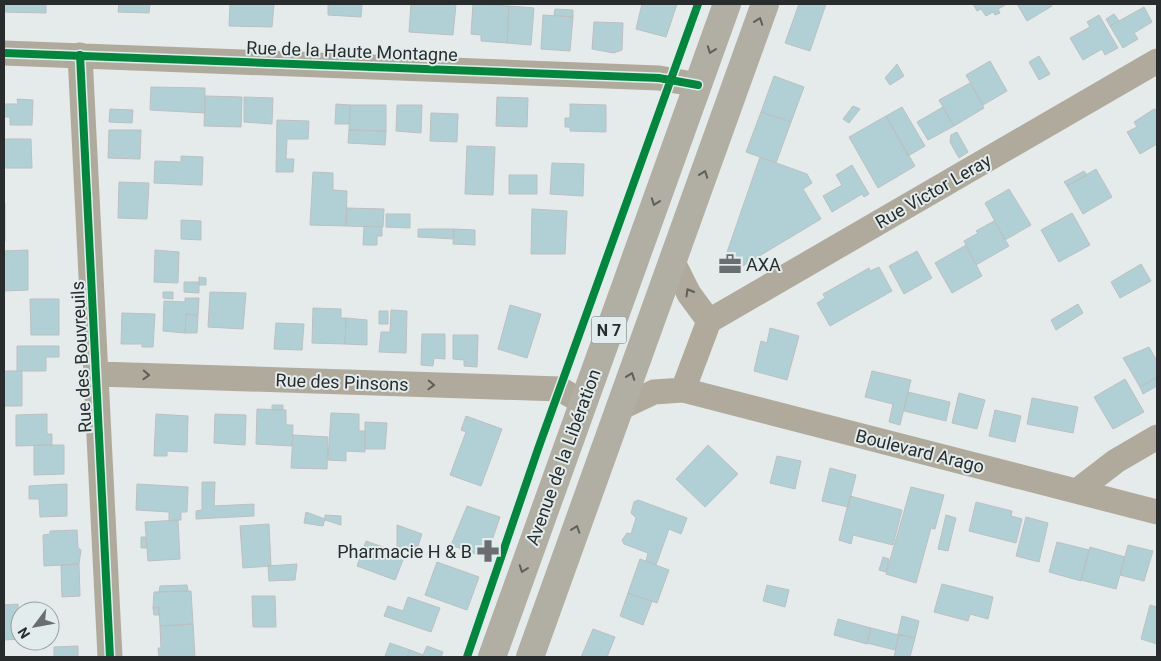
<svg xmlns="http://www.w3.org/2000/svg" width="1161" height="661" viewBox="0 0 1161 661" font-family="Roboto,sans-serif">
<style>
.building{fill:#b1d0d6;stroke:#bcc0c1}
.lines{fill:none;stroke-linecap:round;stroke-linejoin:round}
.minor{stroke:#b0aa9c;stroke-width:25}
.primary{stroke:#b1aea3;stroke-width:28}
.cycleway-casing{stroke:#e3eced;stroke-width:11}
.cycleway{stroke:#00873e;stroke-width:8}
.oneway{stroke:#5f605c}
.oneway2{stroke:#5f5e59}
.labels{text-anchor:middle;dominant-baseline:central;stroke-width:4;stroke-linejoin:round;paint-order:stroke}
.shield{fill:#e3eced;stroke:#616667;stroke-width:1}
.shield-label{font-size:16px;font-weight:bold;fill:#292c2d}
.street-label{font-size:18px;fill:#292c2d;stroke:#e3eced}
.poi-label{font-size:18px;fill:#292c2d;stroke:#e3eced;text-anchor:start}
</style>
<rect width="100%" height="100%" fill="#e5eaeb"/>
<!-- building -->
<path class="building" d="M4,4H46V13L4,12Z
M119,4H150L149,13L118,12Z
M230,4H274L272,27L229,26Z
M328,4H362L361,17L328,15Z
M411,4H456L453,35L409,32Z
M473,4L509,6L507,43L481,41V35L471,34Z
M642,4H677L666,37L636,29Z
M799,4H826L810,51L785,43Z
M973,4H1007L998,9L1000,13L995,15L993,12L986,16L981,9L977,11Z
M1017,4H1051L1052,6L1027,21Z
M509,6L534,8L531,45L507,43Z
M1144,7L1152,22L1134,33L1138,39L1123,48L1110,26Z
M555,9L573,10V17L554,15Z
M1114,14L1119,21L1110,26L1106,19Z
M543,15L573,17L570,51L541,49Z
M1099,15L1118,48L1105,55L1102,49L1083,60L1070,38L1090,27L1087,22Z
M594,22L623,23L622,50L614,53L592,49Z
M1039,56L1050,74L1039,80L1029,62Z
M990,61L1007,91L983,105L966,75Z
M897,64L904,76L890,85L885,78Z
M774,76L804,87L791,122L761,112Z
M970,83L984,108L954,126L939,100Z
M151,87L205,88V113L150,110Z
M205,96L242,97L241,127L204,126Z
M244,97L273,98L272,124L244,122Z
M497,97L528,98L527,127L496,126Z
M17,99L33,100L32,125H10V117H4V104H18Z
M336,104L350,105L349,124H335Z
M570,104L606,105V132L570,131V127H565V118H570Z
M350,105H386V131L349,130Z
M397,105H422L421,133L396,131Z
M853,106L860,109L849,123L843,119Z
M902,107L925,146L908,156L886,116Z
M943,107L954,126L928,140L917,122Z
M110,109L133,110L132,123L109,122Z
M1154,109L1157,110V144L1140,154L1127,132L1137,127L1134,122Z
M761,112L791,122L776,163L746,152Z
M431,113L458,114L457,142L430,141Z
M886,116L915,166L878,188L849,137Z
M277,120L309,121L308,139H287L286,159H294L293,172H276Z
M109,130H141L140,159L108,158Z
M349,130L386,131L385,145L348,143Z
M957,132L968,152L959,158L950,142L951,135Z
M4,139H31L32,168H4Z
M467,146L495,147L493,195L465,194Z
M181,156L203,157L202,185L154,183L155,161L181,162Z
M760,157L807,174L812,183L803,189L821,219L736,270L725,258Z
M552,163L584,164L583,196L550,194Z
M852,165L869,194L864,197L862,194L832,212L823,196L842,185L836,175Z
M1096,169L1112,197L1083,214L1067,186Z
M1084,171L1087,175L1067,186L1064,182Z
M313,172L333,173V190L347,191L346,226L310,225Z
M509,175H537V194H509Z
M119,182L149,183L147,219L118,218Z
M1009,189L1031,225L1005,240L985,203Z
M5,203V241H4V204Z
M347,208L384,209L383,227L346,226Z
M532,209L567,211L565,254H531Z
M1072,213L1090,245L1059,262L1041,230Z
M386,214H410V228L386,227Z
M181,220L201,221V240L181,239Z
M994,221L1009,246L976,265L964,241L978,233L976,231Z
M364,226L382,227V236H377V245H363Z
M418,229H454V239L418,237Z
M454,229L475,230V245L453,244Z
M966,245L982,276L952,293L935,263Z
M28,250V290L4,291V251Z
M155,250L179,252L178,283L154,282Z
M917,251L932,278L904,294L889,266Z
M1141,264L1151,281L1120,298L1111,282Z
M879,267L892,291L830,326L817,303L825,298L823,294L869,268L870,271Z
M199,277L206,278V285H199Z
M184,282H199V293L184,292Z
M163,292H173V299L163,298Z
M210,292L246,293L243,329L208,327Z
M185,298H199L198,315L186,314L185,333L163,331L164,301L185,302Z
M30,299H59V335H31Z
M1078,304L1083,313L1056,330L1051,320Z
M510,305L541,314L527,358L498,349Z
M313,308L341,309V318H346L345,344L312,343Z
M391,310L407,311L406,353L379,352L381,332H390Z
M379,311H388V324H379Z
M122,313L155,314L153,347H142V344H121Z
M186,314L198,315L197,333H185Z
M346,318L367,320V345L345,344Z
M276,323L304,324L302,350L274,349Z
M770,328L799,336L787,380L754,371L761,341L767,343Z
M422,334H445V359L434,358L433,366L421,365Z
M453,335H478L477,367L464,366V360L453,359Z
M17,346H59V357H46V371H17Z
M1149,347L1157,361V377L1140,387L1123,358Z
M4,371H22V406H4Z
M872,371L911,380L900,425L889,422L893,404L865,397Z
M1157,377V386L1143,394L1140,387Z
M1125,379L1144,412L1113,429L1094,397Z
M908,392L950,402L946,421L904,411Z
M959,393L985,400L977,429L952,423Z
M1032,398L1078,407L1073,433L1027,424Z
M272,405H283V410H272Z
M257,409L286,410V425H293L292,446L256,444Z
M995,410L1021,416L1015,442L989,436Z
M331,413L359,414V431H365V452L346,451V461L328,460Z
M47,414V434H52V445L16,446V415Z
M156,414L188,416L187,452L167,451V456H154Z
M215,414L246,415L245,445L214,443Z
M466,416L502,429L481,486L450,475L466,432L461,430Z
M365,422L387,423L385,449H365Z
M293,435L328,437L327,469L291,468Z
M34,445H64V474L34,475Z
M708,445L738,474L705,507L676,479Z
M777,456L801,461L795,489L770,483Z
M830,468L856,475L848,507L822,501Z
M202,482H215L214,506L254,504V516L196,519V511L202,510Z
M67,484V516L40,517L39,499H29V486Z
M137,484L188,487L187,512H181V520L169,521V512L136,510Z
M911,487L944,495L935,529L931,528L916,583L886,574Z
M850,496L902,510L893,545L853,535L851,544L839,540Z
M638,500L687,518L681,534L669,529L656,565L646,561L648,553L624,544L622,540L627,533L631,534L636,518L631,513L634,502Z
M976,502L1012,511L1011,516L1022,519L1016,543L969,531Z
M467,506L500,517L486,558L451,545Z
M306,512L325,519L323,526L304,523Z
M325,515L341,516V525L325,520Z
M946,515L956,518L948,551L938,549Z
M1026,517L1048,523L1039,562L1016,556Z
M178,520L180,559L148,561L145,522Z
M269,524L271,566L243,568L240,526Z
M397,525L422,534L418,546L413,544L410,551L397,546Z
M77,530L78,548L81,550L79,564L44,566L43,535L50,534V531Z
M141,537H146L147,548H141Z
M366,541L405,555L395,580L357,566Z
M1057,542L1089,550L1081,581L1049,572Z
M413,544L418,546L415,553L410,551Z
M1128,545L1153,551L1144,581L1120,575Z
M1090,547L1125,557L1116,589L1081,580Z
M883,557L889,559L886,572L879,570Z
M640,559L669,570L657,603L628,593Z
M437,562L479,577L467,610L425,595Z
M79,564L80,596L62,597L61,565Z
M297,564L295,580L269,581L268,566Z
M942,584L993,597L988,619L970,614L968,621L934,612Z
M187,585L188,591L159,592L160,586Z
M767,585L789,590L785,607L763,601Z
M188,591H191L193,624L160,626L159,607L153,608L154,592Z
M628,593L652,601L643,625L620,616Z
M252,596H275L276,627H253Z
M408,597L440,608L431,632L384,616L388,606L403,611Z
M18,604L20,639L4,640V605Z
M1150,605L1157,607V644L1141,639Z
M159,607V615H154L153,608Z
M902,616L919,621L915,638L898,634Z
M838,619L871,628L867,644L834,635Z
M193,624L195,657H159L158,648H161L160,626Z
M871,628L899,635L895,650L867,643Z
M593,629L615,637L607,657H581Z
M899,635L915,638L910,657H894Z
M390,643L410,650L407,657L385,656Z
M78,646V657H54V647Z
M427,646L443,652L441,657H407L410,650L423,655Z"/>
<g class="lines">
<!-- minor -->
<path class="minor" d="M4,53L659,78L698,85
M80,55L110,657
M673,262L689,294L709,321
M709,321L1157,61
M98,374L560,389L582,402
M683,390L709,321
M620,408L654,392L683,390L1157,512
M1077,491L1116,461L1157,437"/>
<!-- primary -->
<path class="primary" d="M492,657L727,4
M530,657L765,4"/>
<defs>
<path id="cycleway" d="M4,53L659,78L698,85
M80,55L110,657
M467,657L538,449L698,4"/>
</defs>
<!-- cycleway casing -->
<use href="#cycleway" class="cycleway-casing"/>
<!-- cycleway -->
<use href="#cycleway" class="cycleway"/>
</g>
<!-- one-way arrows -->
<defs><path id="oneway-chevron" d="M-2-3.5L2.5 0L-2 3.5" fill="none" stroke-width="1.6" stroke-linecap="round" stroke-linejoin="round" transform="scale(1.25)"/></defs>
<g class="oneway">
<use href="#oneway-chevron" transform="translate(759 21) rotate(-70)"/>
<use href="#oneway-chevron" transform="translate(711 50) rotate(110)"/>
<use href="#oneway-chevron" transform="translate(704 174) rotate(-70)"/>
<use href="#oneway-chevron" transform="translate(655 202) rotate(110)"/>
<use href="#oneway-chevron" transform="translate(631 376) rotate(-70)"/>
<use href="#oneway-chevron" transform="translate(576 529) rotate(-71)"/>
<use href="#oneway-chevron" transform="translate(523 569) rotate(110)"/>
</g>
<g class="oneway2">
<use href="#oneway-chevron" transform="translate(689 292) rotate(-120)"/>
<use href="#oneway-chevron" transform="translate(146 375) rotate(2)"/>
<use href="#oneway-chevron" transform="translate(431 385) rotate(2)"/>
</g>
<!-- icons -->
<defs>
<symbol id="office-bare" viewBox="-9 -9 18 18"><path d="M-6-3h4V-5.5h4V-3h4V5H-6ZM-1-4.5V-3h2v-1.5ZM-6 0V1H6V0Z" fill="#6b6e70" stroke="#e3eced" stroke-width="2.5" paint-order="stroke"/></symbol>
<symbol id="pharmacy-bare" viewBox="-9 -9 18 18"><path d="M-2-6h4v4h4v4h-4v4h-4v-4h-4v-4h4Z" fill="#6b6e70" stroke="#e3eced" stroke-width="2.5" paint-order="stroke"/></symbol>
</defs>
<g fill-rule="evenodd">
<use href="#office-bare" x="714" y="248" width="32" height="32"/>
<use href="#pharmacy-bare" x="472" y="535" width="32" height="32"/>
</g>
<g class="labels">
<!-- shield labels -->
<rect class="shield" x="591.5" y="316.5" width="35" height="27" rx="4"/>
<g class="shield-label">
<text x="609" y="330">N 7</text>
</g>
<!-- street labels -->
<g class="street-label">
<text transform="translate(352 51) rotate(2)">Rue de la Haute Montagne</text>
<text transform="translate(933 191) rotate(-30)">Rue Victor Leray</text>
<text transform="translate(81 357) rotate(-93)">Rue des Bouvreuils</text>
<text transform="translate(342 382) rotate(2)">Rue des Pinsons</text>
<text transform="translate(920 451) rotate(14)">Boulevard Arago</text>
<text transform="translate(563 457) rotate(-70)">Avenue de la Libération</text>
</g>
<!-- poi labels -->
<g class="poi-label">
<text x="746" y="264">AXA</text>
<text x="472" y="551" text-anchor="end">Pharmacie H &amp; B</text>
</g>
</g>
<!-- border -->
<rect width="1161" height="661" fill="none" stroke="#292c2d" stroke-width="10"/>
<!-- north arrow -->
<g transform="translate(35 626) rotate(238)"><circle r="24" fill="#e3eced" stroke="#999fa0"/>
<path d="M0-4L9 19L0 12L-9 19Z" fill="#6b6e70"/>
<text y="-8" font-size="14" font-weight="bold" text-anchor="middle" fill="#292c2d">N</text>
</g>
</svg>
